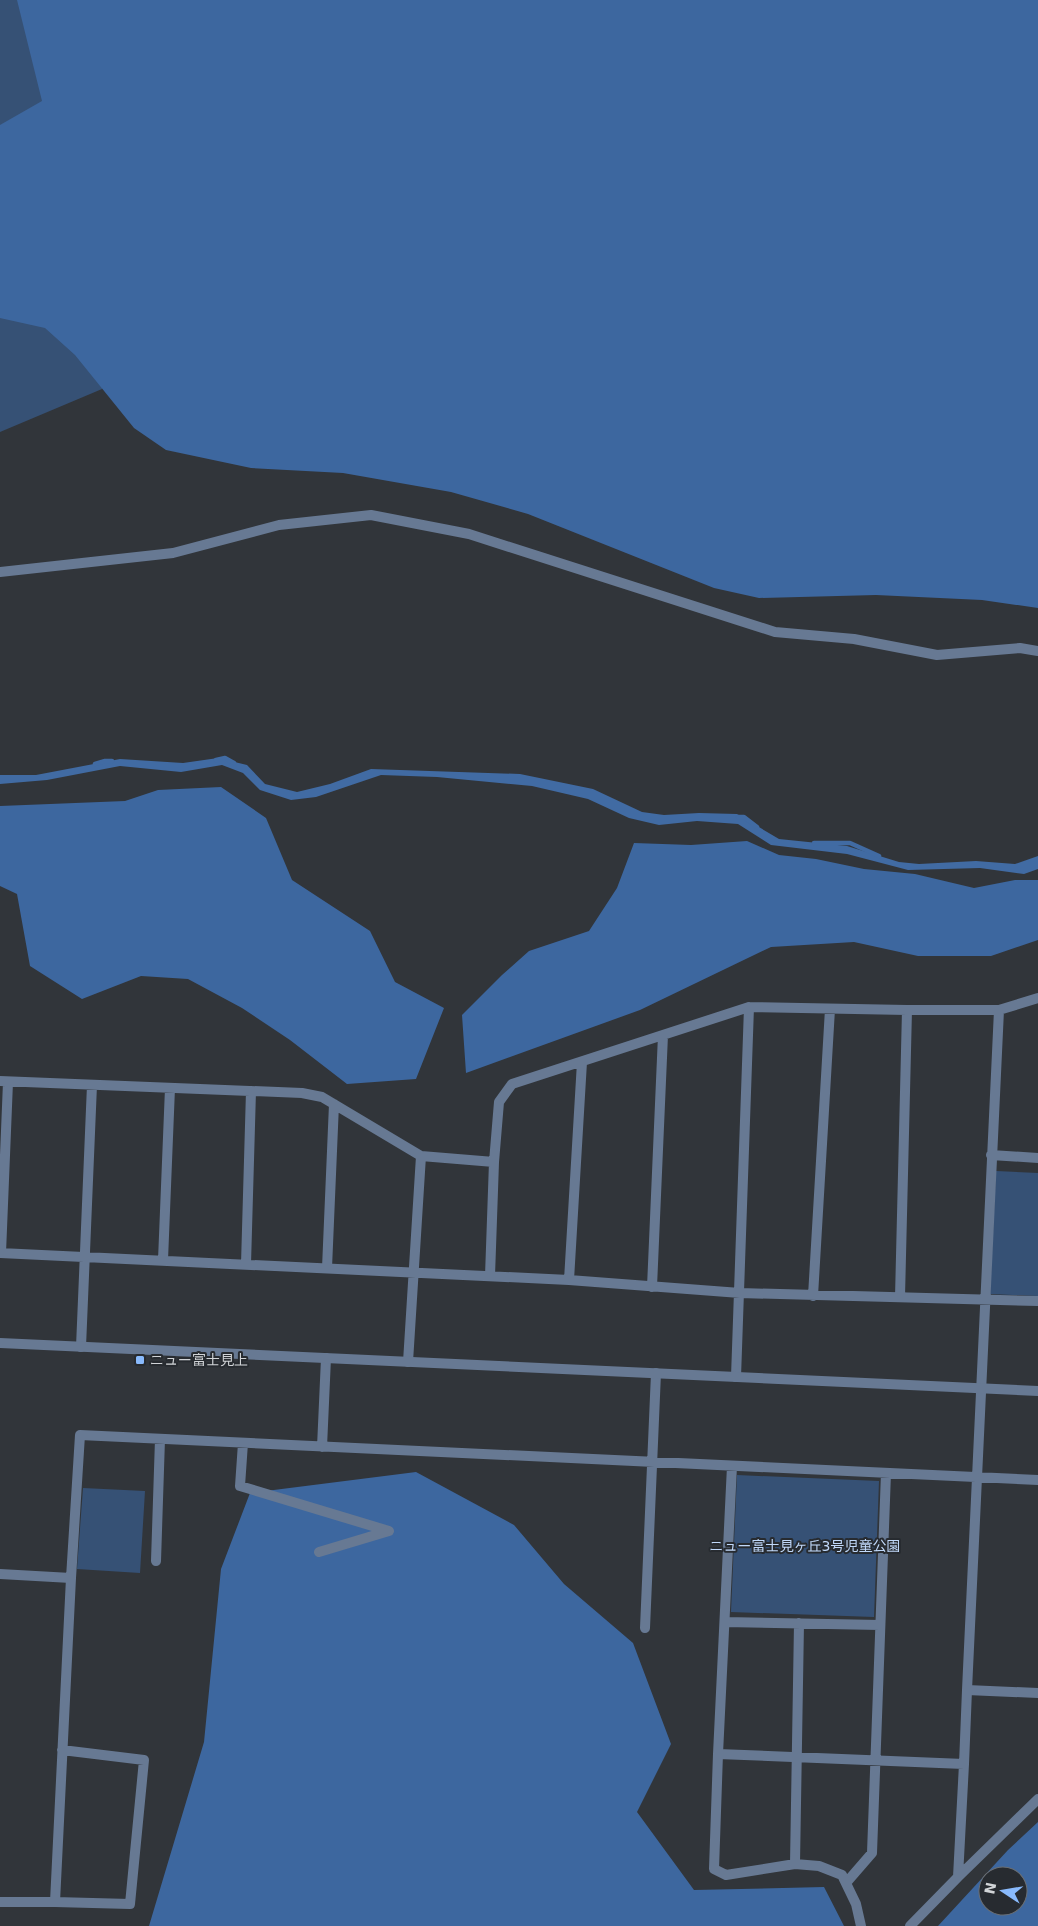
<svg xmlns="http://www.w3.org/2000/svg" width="1038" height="1926" viewBox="0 0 1038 1926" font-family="'DejaVu Sans','Noto Sans JP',sans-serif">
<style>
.green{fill:#365175}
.forest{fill:#3d679f;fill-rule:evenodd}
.water{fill:#416ba3}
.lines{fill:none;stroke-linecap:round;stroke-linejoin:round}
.stream{stroke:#416ba3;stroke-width:4.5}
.minor{stroke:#677993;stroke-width:10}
.tertiary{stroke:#677993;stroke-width:10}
.poi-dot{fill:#89bafc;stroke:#272b30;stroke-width:2}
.labels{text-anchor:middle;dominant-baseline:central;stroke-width:4;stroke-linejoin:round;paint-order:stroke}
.poi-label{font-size:14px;fill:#d1d4d7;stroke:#272b30;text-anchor:start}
.park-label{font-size:14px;fill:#c0d8f9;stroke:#272b30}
</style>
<rect width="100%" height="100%" fill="#31353a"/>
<!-- green -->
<path class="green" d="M0,0H105L102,389L0,432Z
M996,1171L1038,1173V1296L990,1294Z
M737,1475L879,1481L874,1617L731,1612Z
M83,1488L145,1491L140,1573L77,1569Z"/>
<!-- forest -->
<path class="forest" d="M17,0H1038V608L982,600L876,595L759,598L714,588L528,514L451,492L343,473L251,468L166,450L134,428L75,355L45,328L0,318V125L42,101Z
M221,787L266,818L292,880L370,931L395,982L444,1008L416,1079L347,1084L290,1040L242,1008L188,979L141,976L82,999L30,966L17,894L0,886V806L125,801L158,790Z
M747,841L779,855L816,859L864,869L915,874L974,888L1015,880H1038V940L991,956H918L854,942L771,947L640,1010L466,1073L462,1015L502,975L529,951L589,931L617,888L634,843L691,845Z
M416,1472L514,1525L564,1584L633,1643L671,1744L637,1812L694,1890L824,1887L844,1926H149L204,1742L221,1569L250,1493Z
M1038,1822V1926H938L1008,1850ZM988,1876H1018V1906H988Z"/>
<!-- water -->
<path class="water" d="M218,758L247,765L265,784L297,792L330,784L371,769L520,774L593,789L642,812L664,815L699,813L737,814L779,839L847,846L899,862L919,864L976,861L1015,864L1038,856V869L1024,874L980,868L908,870L847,854L771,845L738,824L697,821L659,825L629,818L588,799L532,786L437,777L381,775L316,797L291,800L260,790L243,773L222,765L181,772L120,766L47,780L0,784V775H36L120,759L183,763Z"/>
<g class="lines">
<!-- stream -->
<path class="stream" d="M216,760L225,758L234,763
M95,764L105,761H112
M738,817H744L757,827
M814,843H850L879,856"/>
<!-- minor -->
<path class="minor" d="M0,572L173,553L279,525L371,515L469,534L775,632L854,639L937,655L1020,648L1038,651
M0,1081L302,1093L322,1097L421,1156L494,1162
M991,1155L1038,1158
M0,1253L569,1280L740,1293L1038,1301
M1,1253L8,1082
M163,1260L170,1088
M246,1264L251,1091
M327,1268L334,1104
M490,1276L494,1162L499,1102L512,1084L749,1007L907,1010H999L1038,998
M569,1280L582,1062
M652,1287L663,1035
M813,1296L830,1009
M900,1297L907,1010
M81,1347L92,1085
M408,1362L421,1156
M736,1377L749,1007
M243,1443L240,1486L389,1531L319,1552
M322,1447L326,1358
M732,1466L718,1754L964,1764L967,1690L1038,1693
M156,1561L160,1439
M0,1574L71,1578
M725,1622L880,1625
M645,1628L656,1373
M967,1690L999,1010
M718,1754L714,1869L726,1875L795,1864L819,1866L842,1875L856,1904L861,1926
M795,1864L799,1623
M958,1877L1038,1799
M846,1883L872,1853L886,1473
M0,1902H55L71,1578L80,1435L1038,1480
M55,1902L130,1904L144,1760L62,1750
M910,1926L958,1877L964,1764"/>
<!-- tertiary -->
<path class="tertiary" d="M0,1343L1038,1391"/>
</g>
<!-- markers -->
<rect class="poi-dot" x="135" y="1355" width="10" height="10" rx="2.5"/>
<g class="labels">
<!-- poi labels -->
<g class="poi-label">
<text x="150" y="1360">ニュー富士見上</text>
</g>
<!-- park labels -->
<g class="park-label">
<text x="805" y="1546">ニュー富士見ヶ丘3号児童公園</text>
</g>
</g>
<!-- north arrow -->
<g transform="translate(1003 1891) rotate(282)"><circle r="24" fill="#272b30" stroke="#6b6f73"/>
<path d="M0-4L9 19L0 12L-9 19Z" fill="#89bafc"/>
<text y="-8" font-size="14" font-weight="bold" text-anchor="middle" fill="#d1d4d7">N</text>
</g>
</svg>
